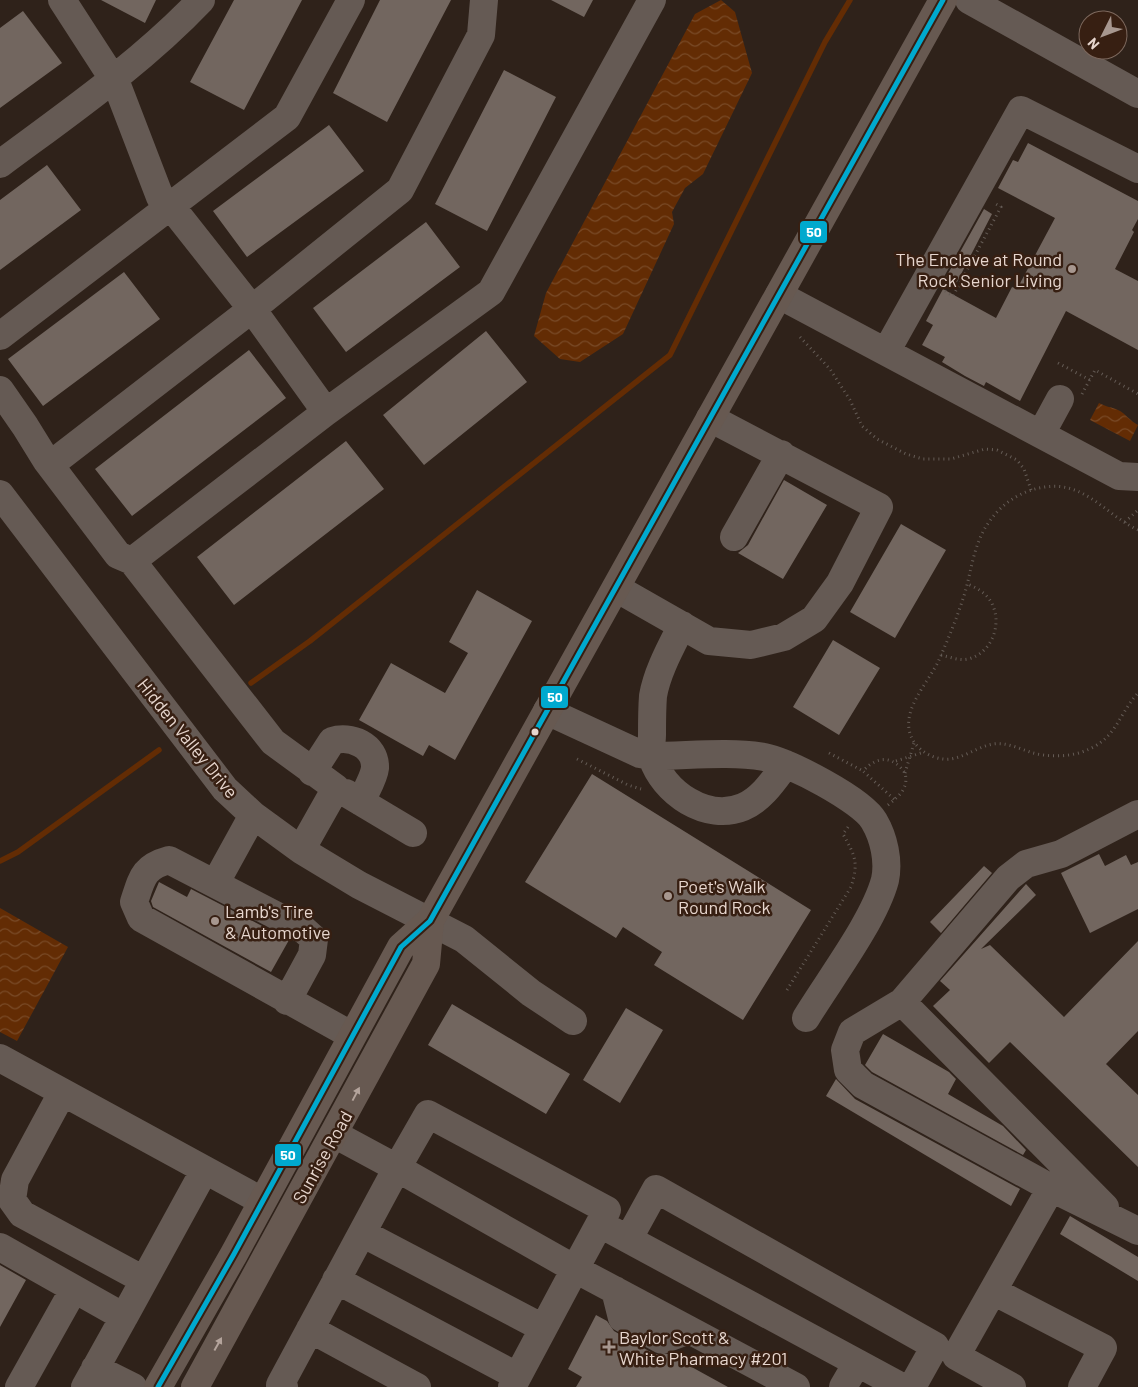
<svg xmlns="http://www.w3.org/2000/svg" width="1138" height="1387" viewBox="0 0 1138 1387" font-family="Barlow,sans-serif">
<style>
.water{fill:url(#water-waves)}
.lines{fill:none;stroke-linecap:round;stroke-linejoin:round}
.stream{stroke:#632c04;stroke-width:5.5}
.building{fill:#72665f}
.path{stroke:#655c56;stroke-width:3;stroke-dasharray:1 4;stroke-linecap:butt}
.minor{stroke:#655a54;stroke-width:28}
.major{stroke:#675951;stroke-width:28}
.bus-1-casing{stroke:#371f12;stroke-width:9}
.bus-1{stroke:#00a9ce;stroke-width:5}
.oneway{fill:#b4a49c}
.poi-dot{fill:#a7978f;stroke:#371f12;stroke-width:2}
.bus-dot{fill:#e7d6ce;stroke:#371f12;stroke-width:2}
.labels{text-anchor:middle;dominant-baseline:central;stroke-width:5;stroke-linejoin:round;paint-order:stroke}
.poi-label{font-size:18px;fill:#e7d6ce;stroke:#371f12;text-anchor:start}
.street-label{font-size:18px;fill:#e7d6ce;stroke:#371f12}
.line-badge{stroke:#371f12;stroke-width:2}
.badge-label{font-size:14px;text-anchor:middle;font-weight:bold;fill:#fff}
</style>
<defs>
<pattern id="water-waves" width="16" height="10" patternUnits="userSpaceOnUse" patternTransform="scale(1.25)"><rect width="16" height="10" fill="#632c04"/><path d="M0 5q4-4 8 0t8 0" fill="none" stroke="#794a27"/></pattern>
</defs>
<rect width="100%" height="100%" fill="#2f221a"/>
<!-- water -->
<path class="water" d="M721,0L735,12L752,73L703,174L685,188L672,212L674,224L623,334L580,362L560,359L534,336L546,293L695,14Z
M1099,403C1106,407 1112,407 1118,410C1125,413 1130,421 1138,425L1130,441L1090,420Z
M0,908L68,947L17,1041L0,1032Z"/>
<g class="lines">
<!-- stream -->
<path class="stream" d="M251,683L310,641L670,355L825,42L850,0
M0,861L18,852L159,750"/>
</g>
<!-- building -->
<path class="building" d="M101,0H156L145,23Z
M234,0H302L244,110L190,82Z
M380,0H451L387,122L333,93Z
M551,0H593L584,17Z
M23,11L62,63L0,108V28Z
M504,70L556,97L487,231L435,204Z
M329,125L364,171L247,257L213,211Z
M1028,143L1138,201V219L1132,230L1134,232L1115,269L1138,281V350L1066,311L1020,401L986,382L984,386L965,376L942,362L945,357L922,345L933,325L926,321L943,289L996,318L1012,287L1017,289L1055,218L998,188L1013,160L1018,162Z
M47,165L81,210L0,270V200Z
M984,209L992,214L956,284L945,279Z
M426,222L460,267L346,352L313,308Z
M124,272L160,319L43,406L8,359Z
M486,331L527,382L424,465L383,415Z
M249,350L286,398L132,516L95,469Z
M346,441L384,489L234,605L197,557Z
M784,480L827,505L783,579L738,553L748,545Z
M901,524L946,550L895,638L850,612Z
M477,590L532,621L455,760L429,745L423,756L359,720L391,663L445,693L468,653L449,642Z
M833,640L880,668L839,735L793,707Z
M592,774L811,910L743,1020L654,965L662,952L623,927L616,938L525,882Z
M1099,854L1105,866L1126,855L1131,865L1138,862V909L1090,933L1061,873Z
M984,866L992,873L941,933L930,922Z
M159,882L187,897L191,889L289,940L271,972L153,907L151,901Z
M1026,884L1036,895L981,949L990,945L1064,1017L1138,941V1031L1106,1064L1138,1095V1167L1010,1042L989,1063L933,1006L950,990L940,981Z
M452,1004L570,1074L546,1114L428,1045Z
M626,1008L663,1030L620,1103L583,1080Z
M883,1034L949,1072L956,1079L948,1094L1003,1126L1026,1150L1023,1155L872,1072L865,1065Z
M836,1079L855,1099L1020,1189L1011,1206L826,1096Z
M1070,1216L1138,1257V1281L1060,1234Z
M0,1265L26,1280L0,1327Z
M596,1315L607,1321L614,1331L654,1354H668L728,1387H576L582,1377L568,1369Z"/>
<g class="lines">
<!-- path -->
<path class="path" d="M945,291L953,296L1001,207L994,203
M800,337L830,369L850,400L862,426L877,439L906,454L923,459H951L985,449L997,450L1017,460L1024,469L1031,490
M1058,363L1090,380
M1082,394L1095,370L1138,394
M1125,522L1138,510
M1138,530C1106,515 1085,481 1045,487C1022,490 1002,503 989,522C975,541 972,566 966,589C959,613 949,637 939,660C928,684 896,714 914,742C920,751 932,758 943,759C960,761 976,747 993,744C1007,742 1020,749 1033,753C1048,757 1067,757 1082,752C1117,740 1117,716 1138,693
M941,655C950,657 959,661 968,659C990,654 1002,627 993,606C989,595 978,588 967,584
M829,753L863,771
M577,759L628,785L641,789
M896,761L924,752
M905,773L914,743
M888,805C899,796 909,788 905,773C893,756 878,755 863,771L895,800
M787,990L851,887C859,862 855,856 843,834L848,827"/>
<!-- minor -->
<path class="minor" d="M969,0L1138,94
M0,164C70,112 141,63 201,0
M779,295L886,352L1021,110L1138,169
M0,336L287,117L351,0
M886,352L1119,476L1138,477
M0,390L25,426L46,460L118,555L132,561L326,412L252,309L177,214L160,197L117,85L62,0
M326,412L491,292L652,0
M1041,434L1060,399
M50,465L252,309L400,190L481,35L484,0
M0,494L225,789L253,815L301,850L359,885L464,939L531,993L573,1021
M734,537L781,454
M132,561L273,742L336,788L301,850
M616,588L709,641L751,645L784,637L814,619L840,583L879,507L710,418
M682,625C671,647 657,672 653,696C652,709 652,722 652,735C652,741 650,751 652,757C663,793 707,822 743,807C762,799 774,780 786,764
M547,711L640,754L651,756C688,756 728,751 764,757C789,762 862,800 874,821C884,838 889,861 885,880C874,921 829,980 806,1018
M312,772L332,741C350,735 376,745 375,768C374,778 365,792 361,802
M346,793L413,833
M1138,814L1061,854L1026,864L1008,878L902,1002L852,1032L845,1050L848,1070L863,1085L1051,1188L1138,1231
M215,884L253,815
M287,1001L312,955L314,939L304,930L169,860C143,867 142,878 134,902L141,918L351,1035
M902,1002L1105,1207
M0,1058L262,1201
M62,1093L15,1180L12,1200L22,1214L144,1280
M428,1114L607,1210L575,1269L397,1168Z
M613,1231L902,1387
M362,1233L543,1328
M629,1238L656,1189L935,1346L912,1387
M0,1247L124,1317L85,1387
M336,1280L517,1376
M615,1290L622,1318L662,1340L689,1330
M993,1291L1103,1348L1082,1387
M124,1317L204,1171
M310,1329L417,1387
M95,1368L133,1387
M19,1387L74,1289
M284,1387L280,1385L397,1168L334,1134
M512,1387L575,1269L796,1387
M843,1387L857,1363
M1012,1387L956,1356L1051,1188"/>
<!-- major -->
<path class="major" d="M158,1387L234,1254L401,947L430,921L943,0
M195,1387L426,964L430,921"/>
<defs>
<path id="bus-1" d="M158,1387L234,1254L401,947L430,921L943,0"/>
</defs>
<!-- bus-1 casing -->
<use href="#bus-1" class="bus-1-casing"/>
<!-- bus-1 -->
<use href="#bus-1" class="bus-1"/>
</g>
<!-- one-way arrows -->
<defs><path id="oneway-solid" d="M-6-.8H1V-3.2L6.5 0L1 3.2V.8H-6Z" transform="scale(1.25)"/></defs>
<g class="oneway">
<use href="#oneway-solid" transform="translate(356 1094) rotate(-62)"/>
<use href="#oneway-solid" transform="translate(218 1344) rotate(-61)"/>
</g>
<!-- markers -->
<g class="poi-dot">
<circle cx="1072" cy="269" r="5"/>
<circle cx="668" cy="896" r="5"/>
<circle cx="215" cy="921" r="5"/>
<path d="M606.5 1339.5h5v5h5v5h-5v5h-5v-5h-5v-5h5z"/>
</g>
<circle class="bus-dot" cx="535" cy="732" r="4.5"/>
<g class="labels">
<!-- poi labels -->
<g class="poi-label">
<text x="1062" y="259" text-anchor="end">The Enclave at Round<tspan x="1062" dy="21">Rock Senior Living</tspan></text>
<text x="678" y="886">Poet's Walk<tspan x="678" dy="21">Round Rock</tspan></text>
<text x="225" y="911">Lamb's Tire<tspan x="225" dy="21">&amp; Automotive</tspan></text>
<text x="619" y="1337">Baylor Scott &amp;<tspan x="619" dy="21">White Pharmacy #201</tspan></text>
</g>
<!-- street labels -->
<g class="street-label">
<text transform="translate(188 738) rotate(51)">Hidden Valley Drive</text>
<text transform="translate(322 1157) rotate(-61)">Sunrise Road</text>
</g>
</g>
<g class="line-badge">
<rect x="799" y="220" width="29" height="24" rx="5" fill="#00a9ce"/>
<rect x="540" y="685" width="29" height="24" rx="5" fill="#00a9ce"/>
<rect x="274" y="1143" width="28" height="24" rx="5" fill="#00a9ce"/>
</g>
<g class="badge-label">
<text x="814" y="237">50</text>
<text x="555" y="702">50</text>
<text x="288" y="1160">50</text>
</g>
<!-- north arrow -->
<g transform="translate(1103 35) rotate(228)"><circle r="24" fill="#371f12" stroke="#7d685d"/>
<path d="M0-4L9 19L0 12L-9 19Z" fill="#a7978f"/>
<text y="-8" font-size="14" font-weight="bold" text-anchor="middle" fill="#e7d6ce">N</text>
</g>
</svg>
